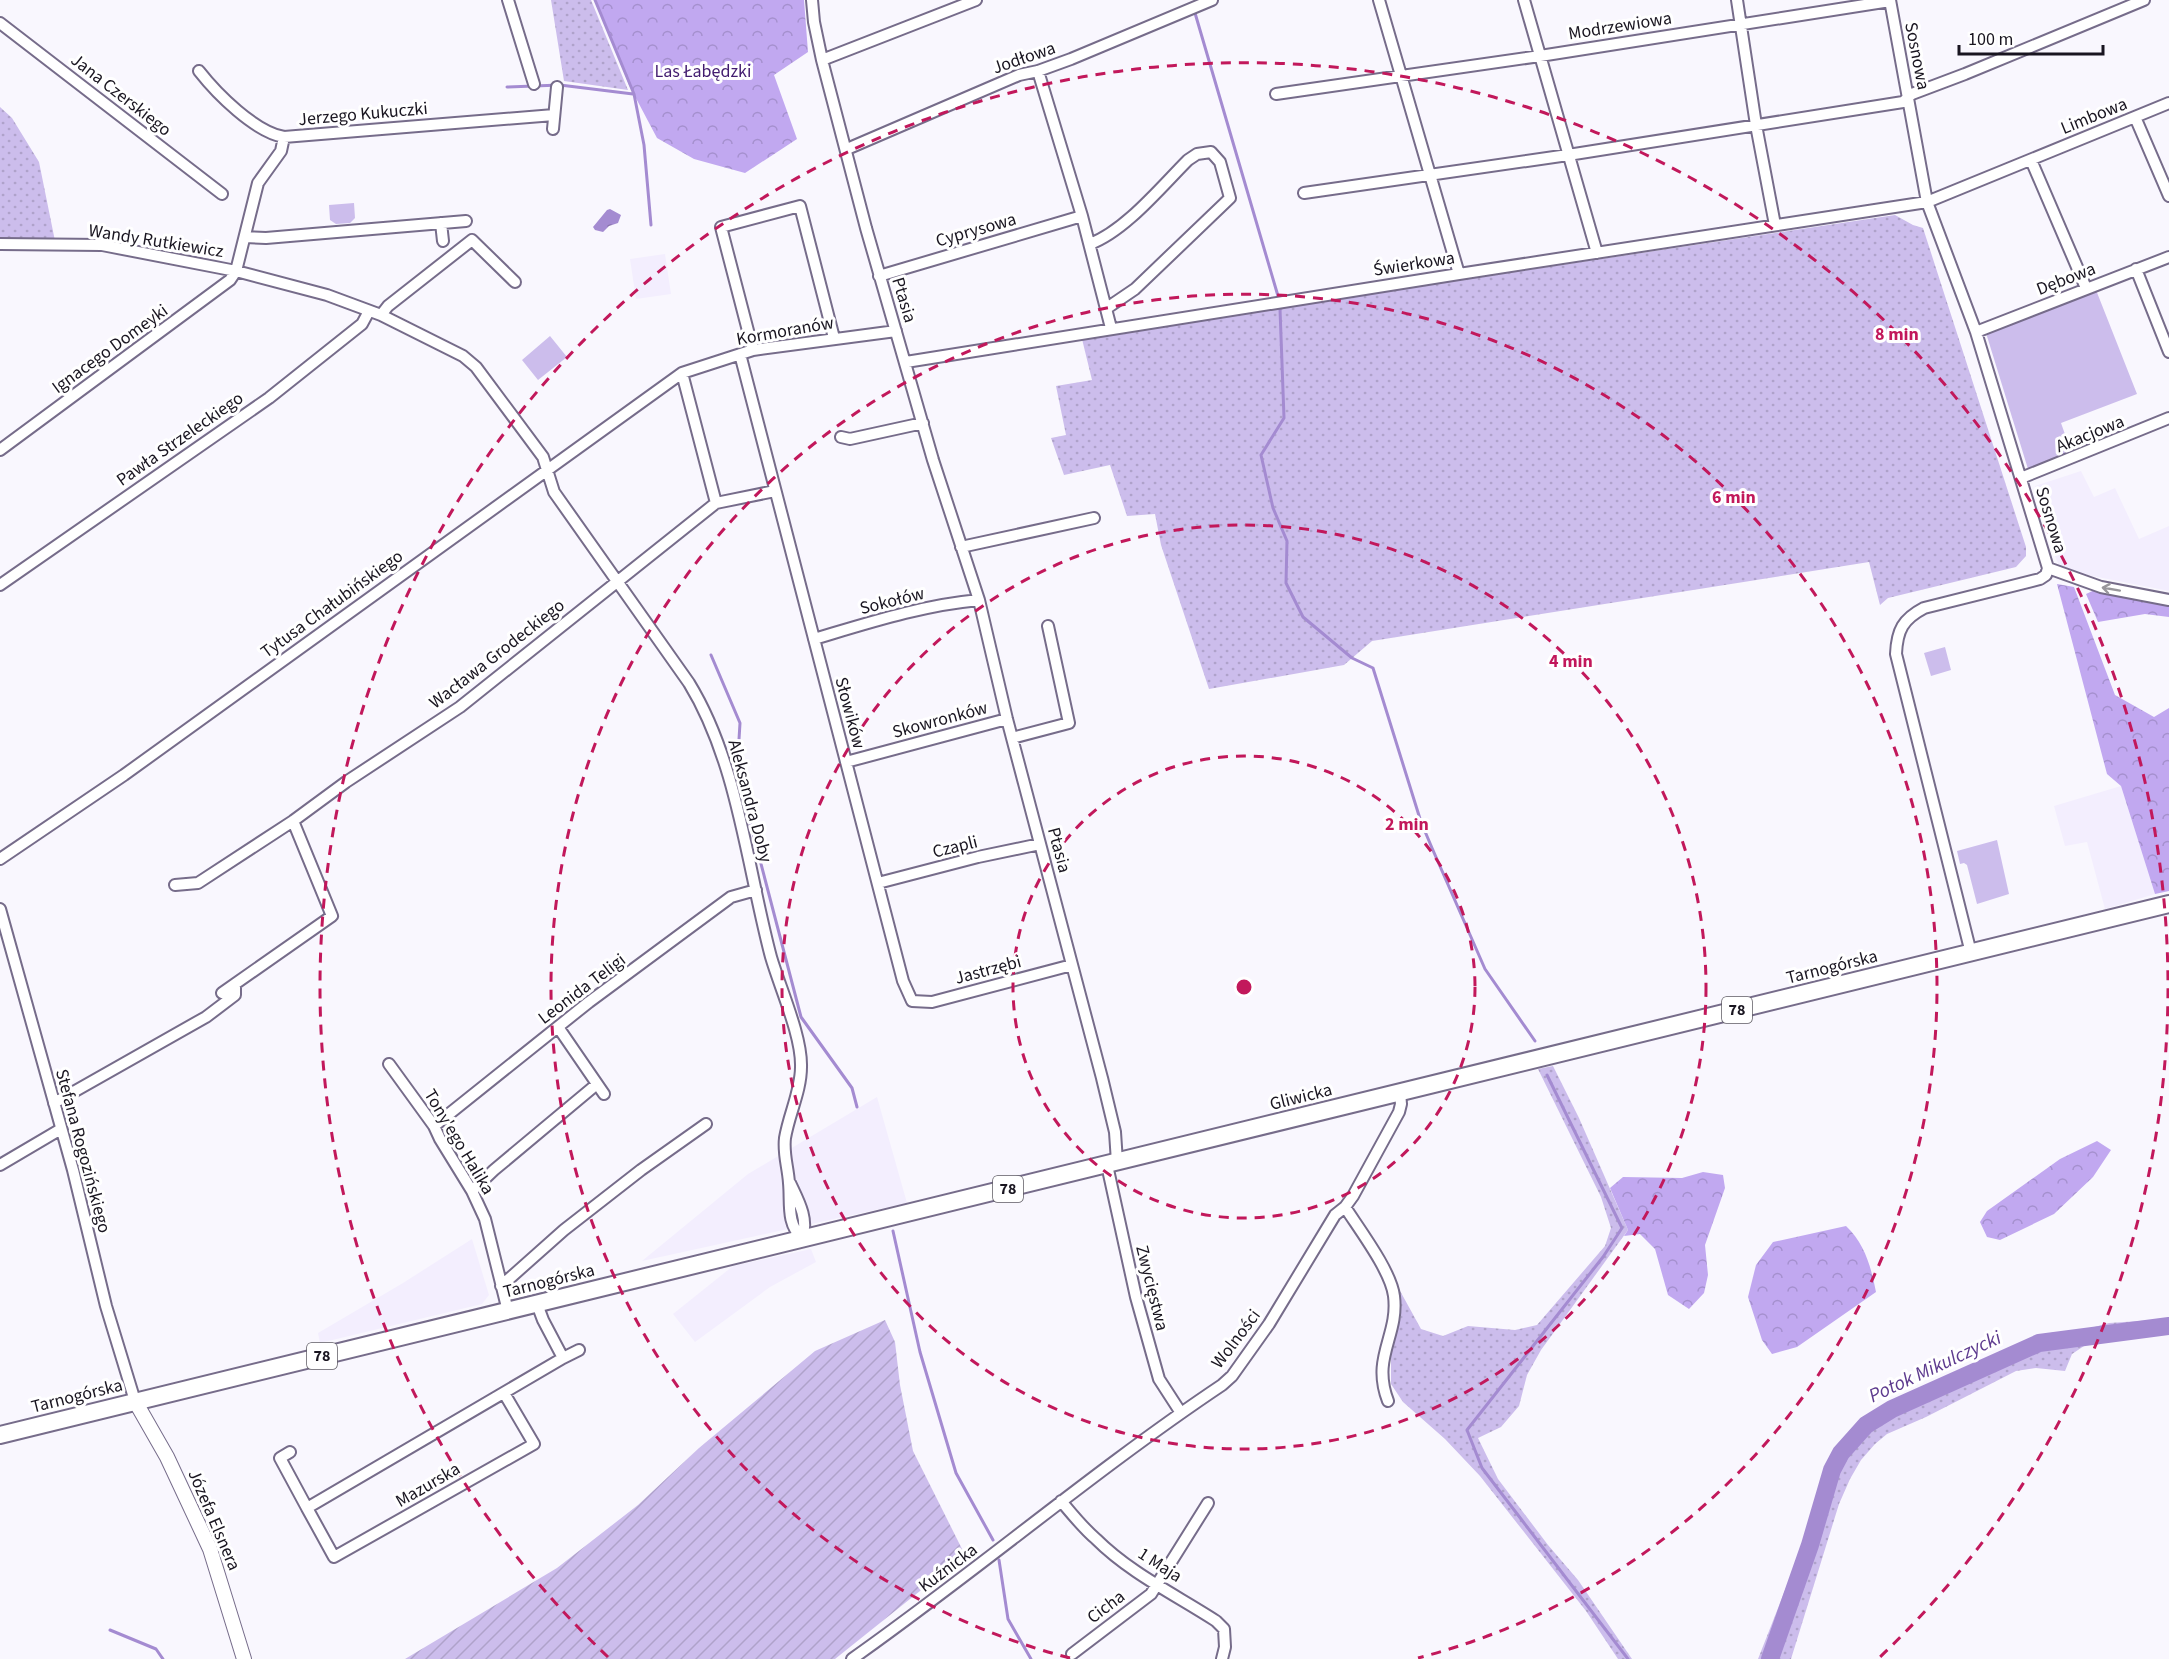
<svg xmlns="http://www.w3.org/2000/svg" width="2169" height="1659" viewBox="0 0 2169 1659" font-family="'Source Sans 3',sans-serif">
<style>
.built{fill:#f3eefe}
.grass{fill:url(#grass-dots)}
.forest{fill:url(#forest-crowns)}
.park{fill:#ccbdec}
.garden{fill:url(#garden-furrows)}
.water{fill:url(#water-ripples)}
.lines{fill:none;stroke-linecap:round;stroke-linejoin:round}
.stream{stroke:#a48bd1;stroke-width:3}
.river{stroke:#a48bd1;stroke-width:18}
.minor-casing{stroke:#766c8a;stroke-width:14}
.tertiary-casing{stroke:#766c8a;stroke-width:16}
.primary-casing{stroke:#766c8a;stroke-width:20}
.minor{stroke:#fff;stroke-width:10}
.tertiary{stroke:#fff;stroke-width:14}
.primary{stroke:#fff;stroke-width:16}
.oneway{stroke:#98969b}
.ring{fill:none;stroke:#c2185b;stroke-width:3;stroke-dasharray:10 8}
.labels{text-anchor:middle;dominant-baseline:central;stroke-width:6;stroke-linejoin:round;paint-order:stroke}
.shield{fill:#fff;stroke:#5e5b63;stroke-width:1.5}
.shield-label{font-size:16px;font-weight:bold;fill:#191520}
.street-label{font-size:18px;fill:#191520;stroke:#fff}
.park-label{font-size:18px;fill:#421c6f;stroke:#fff}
.water-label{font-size:20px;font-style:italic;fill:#5e3b8f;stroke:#fff}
.centre{fill:#c2185b;stroke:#fff;stroke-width:3}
.ring-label{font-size:18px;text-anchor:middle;font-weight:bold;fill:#c2185b;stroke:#fff;stroke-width:6;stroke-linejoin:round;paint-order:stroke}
</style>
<defs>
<pattern id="grass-dots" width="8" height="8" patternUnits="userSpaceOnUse" patternTransform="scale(1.5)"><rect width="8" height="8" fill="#ccbdec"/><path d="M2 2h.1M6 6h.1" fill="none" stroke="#afa2ca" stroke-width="1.8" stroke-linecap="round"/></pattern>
<pattern id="forest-crowns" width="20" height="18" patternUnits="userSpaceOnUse" patternTransform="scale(1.5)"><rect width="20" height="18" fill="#c1a8f0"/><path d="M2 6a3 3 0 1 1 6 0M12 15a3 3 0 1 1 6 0" fill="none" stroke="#a590ce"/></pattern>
<pattern id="garden-furrows" width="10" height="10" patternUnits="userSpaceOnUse" patternTransform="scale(1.5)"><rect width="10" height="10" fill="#ccbdec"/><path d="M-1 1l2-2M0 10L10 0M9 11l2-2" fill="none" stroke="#afa2ca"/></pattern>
<pattern id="water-ripples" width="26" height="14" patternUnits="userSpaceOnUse" patternTransform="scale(1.5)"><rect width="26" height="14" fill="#a48bd1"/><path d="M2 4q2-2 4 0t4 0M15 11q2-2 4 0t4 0" fill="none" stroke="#8570a9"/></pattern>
</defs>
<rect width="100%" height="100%" fill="#f9f7fe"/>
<!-- built -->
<path class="built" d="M665,254L671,294L636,299L630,259Z
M2081,471L2094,497L2115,488L2139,539L2169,526V591L2067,571L2059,566L2052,548L2035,486Z
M2121,786L2155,894L2105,909L2087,842L2065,846L2054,806Z
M877,1097L907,1203L642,1261L748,1174Z
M472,1239L489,1295L482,1304L320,1343L318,1333L403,1283Z
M811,1249L816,1262L770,1287L695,1342L673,1314L733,1266Z"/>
<!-- grass -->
<path class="grass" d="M551,0H591L628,90L564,81Z
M0,107L12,118L39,162L55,241L0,240Z
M1895,215L1913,225L1923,228L2026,547V556L2016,567L1888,598L1880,605L1869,562L1372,641L1344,665L1209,689L1161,545L1155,514L1127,516L1110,465L1064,475L1051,438L1066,435L1056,386L1092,380L1082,339L1085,336Z
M1553,1066L1579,1118L1628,1230L1541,1350L1527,1375L1519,1406L1501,1427L1478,1438L1498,1479L1548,1545L1578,1580L1632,1659H1618L1586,1611L1480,1476L1445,1439L1403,1402L1391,1384V1353L1401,1315L1399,1289L1421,1329L1443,1336L1468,1326L1515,1330L1537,1325L1605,1246L1611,1228L1601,1197L1538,1069Z
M2169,1319V1332L2093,1340L2072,1354L2065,1371L2036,1368L2016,1371L1926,1417L1887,1434L1875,1444L1861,1460L1850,1479L1839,1504L1791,1659H1758L1798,1557L1823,1474L1839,1447L1868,1418L1910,1392L1987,1361L2024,1342L2054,1332H2076L2109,1323Z"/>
<!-- forest -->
<path class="forest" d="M596,0H804L808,52L774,75L797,139L745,173L694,159L657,138L629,85Z
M2057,584L2074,587L2115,695L2154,717L2169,708V891L2155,894L2121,786L2107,774Z
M2101,587L2169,600V617L2145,614L2098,622L2086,594Z
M2097,1141L2111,1150L2093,1177L2054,1214L2000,1240L1987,1237L1980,1222L1987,1211L2060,1159Z
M1703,1172L1723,1175L1725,1188L1705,1245L1708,1275L1704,1293L1689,1309L1668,1295L1655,1249L1640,1234L1624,1236L1628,1230L1610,1188L1623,1177L1682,1178Z
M1846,1226C1865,1244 1871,1267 1876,1292L1797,1347L1772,1354L1762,1340L1748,1297L1756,1265L1773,1242Z"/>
<!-- park -->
<path class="park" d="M354,203L355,218L350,223L336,224L330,220L329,205Z
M2096,290L2137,394L2061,423L2072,454L2028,469L1986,333Z
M550,336L567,357L538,380L522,360Z
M1945,647L1951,670L1931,676L1924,653Z
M1997,840L2009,894L1977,904L1967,865L1964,863L1960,864L1957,851Z"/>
<!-- garden -->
<path class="garden" d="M885,1320L895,1342L900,1385L913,1451L965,1555L835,1659H405L557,1568L638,1505L699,1448L815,1351Z"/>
<!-- water -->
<path class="water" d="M610,209L621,215L618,223L609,226L603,232L595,230L593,227L607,210Z"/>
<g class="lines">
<!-- stream -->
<path class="stream" d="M595,0L634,94L644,145L651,225
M1195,13L1278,296
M507,87L560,85L633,94
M1280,309L1284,418L1261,455L1273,508L1287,541L1286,583L1303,617L1352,658L1373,668L1421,822L1432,848L1485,969L1535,1041
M711,655L740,723L737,772L801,1017L852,1088L857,1107
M1547,1075L1622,1228L1603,1257L1467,1430L1482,1468L1628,1659
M893,1231L920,1352L956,1473L993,1540
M999,1560L1008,1619L1031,1659
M110,1630L156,1649L163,1659"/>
<!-- river -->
<path class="river" d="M1770,1659L1810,1545L1832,1470L1841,1453L1866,1425L1892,1409L2039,1343L2169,1326"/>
<defs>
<path id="minor" d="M508,0L534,84
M812,0L814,22L822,60L866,228L933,460L979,600L1007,719L1102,1078L1115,1132L1117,1162
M1379,0L1459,274
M1524,0L1597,253
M1737,0L1756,125L1775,225
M1890,0L1927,202L1976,332L2048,568L2046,575L2040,579L1924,608C1903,619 1897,630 1896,654L1971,953
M0,23L222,194
M822,60L976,0
M199,71C217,94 255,132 284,137L554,115
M1038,71L1082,216L1111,328
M1276,94L1540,56L1890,1
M2135,117L2169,196
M553,129L557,87
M847,149L1019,75L1038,71L1071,59L1212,0
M2031,160L2086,288
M1304,193L1568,155L1903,102L1912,94L1965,74L2144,0
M441,223L443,241
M245,237L266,238L466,221
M0,244L102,245L236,271L258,183L281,151L284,137
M1090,244C1125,231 1161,187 1188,160L1197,154L1211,152L1220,162L1230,198L1135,289L1107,308
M2136,269L2169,352
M879,276L1082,216
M381,315L388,306L472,240L515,282
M1976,332L2169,257
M753,350L721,227L800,206L834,338
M740,354L903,981L912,1001L932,1002L1072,965
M906,362L1459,274L1927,202L2169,103
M682,373L716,503
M841,437L850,439L923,423
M0,450L230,280L236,271L327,295L381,315L463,356L476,367L543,457L554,492L689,683C738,763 747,867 771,957C780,988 802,1036 801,1067C801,1091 789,1114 785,1138C783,1154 788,1167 789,1183C791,1203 786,1223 802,1238C809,1219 798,1200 790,1183
M2021,478L2169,418
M716,503L775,491
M961,547L1094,518
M2048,568L2101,587L2169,600
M0,585L269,398L362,324L369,311
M814,639C868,623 923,605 979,600
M1012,738L1069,723L1048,626
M846,762L1007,719
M0,859L124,775L682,373L753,350L896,331
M878,883L978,857L1040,844
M175,885L198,883L293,821L346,782L460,707L716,503
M0,909L73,1170L106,1306L135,1401
M222,993L332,916L293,821
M558,1027L604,1094
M389,1064L434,1126L440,1139L472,1191L485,1219L508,1311
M54,1103L206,1017L235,995V984
M434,1126L589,1002L731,897L756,890
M0,1165L61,1129
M1107,1165L1136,1297L1159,1379L1181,1413
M472,1191L494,1170L597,1084
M1345,1207C1359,1229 1391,1271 1394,1296C1399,1336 1371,1357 1388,1401
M501,1286L564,1230L641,1170L706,1124
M563,1358L579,1350
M504,1393L534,1444L334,1557L307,1508L563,1358L543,1320L537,1304
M290,1452L280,1458L307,1508
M1061,1501C1072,1514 1083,1528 1096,1539C1130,1573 1176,1595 1216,1621L1224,1629L1225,1647L1222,1659
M1072,1654L1151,1594L1208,1503
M852,1659C978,1570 1095,1470 1222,1385L1232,1376L1269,1324L1335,1215L1345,1207L1353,1196L1399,1112L1401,1104L1400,1093"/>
<path id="tertiary" d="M135,1401L167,1457L210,1549L244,1659"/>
<path id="primary" d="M0,1435L2169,904"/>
</defs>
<!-- minor casing -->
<use href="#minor" class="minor-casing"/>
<!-- tertiary casing -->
<use href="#tertiary" class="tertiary-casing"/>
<!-- primary casing -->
<use href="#primary" class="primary-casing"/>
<!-- minor -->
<use href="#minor" class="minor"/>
<!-- tertiary -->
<use href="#tertiary" class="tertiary"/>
<!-- primary -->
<use href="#primary" class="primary"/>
</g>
<!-- one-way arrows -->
<defs><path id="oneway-shaft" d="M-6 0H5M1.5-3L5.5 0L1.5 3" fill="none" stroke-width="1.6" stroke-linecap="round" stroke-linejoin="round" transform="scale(1.5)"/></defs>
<use class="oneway" href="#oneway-shaft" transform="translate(2111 589) rotate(-170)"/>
<!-- distance rings -->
<g class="ring">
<circle cx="1244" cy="987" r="231"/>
<circle cx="1244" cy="987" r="462"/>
<path d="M1070 1658A693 693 0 1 1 1418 1658"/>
<path d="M608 1657A924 924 0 1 1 1880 1657"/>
</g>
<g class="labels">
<!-- shield labels -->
<g class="shield">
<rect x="1722" y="997" width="30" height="26" rx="4.5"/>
<rect x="993" y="1176" width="30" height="26" rx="4.5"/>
<rect x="307" y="1343" width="30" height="26" rx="4.5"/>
</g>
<g class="shield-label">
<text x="1737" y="1010">78</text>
<text x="1008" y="1189">78</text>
<text x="322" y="1356">78</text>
</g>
<!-- street labels -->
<g class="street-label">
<text transform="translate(1620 26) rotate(-9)">Modrzewiowa</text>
<text transform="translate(1917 56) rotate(79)">Sosnowa</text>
<text transform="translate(1024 58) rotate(-19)">Jodłowa</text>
<text transform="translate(121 95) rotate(38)">Jana Czerskiego</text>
<text transform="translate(363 114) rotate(-5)">Jerzego Kukuczki</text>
<text transform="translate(2094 116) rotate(-22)">Limbowa</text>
<text transform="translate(976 230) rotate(-16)">Cyprysowa</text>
<text transform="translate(156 241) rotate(9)">Wandy Rutkiewicz</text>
<text transform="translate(1414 264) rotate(-9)">Świerkowa</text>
<text transform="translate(2066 279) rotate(-21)">Dębowa</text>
<text transform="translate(904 300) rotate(73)">Ptasia</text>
<text transform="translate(785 331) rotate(-10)">Kormoranów</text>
<text transform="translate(110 349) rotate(-36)">Ignacego Domeyki</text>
<text transform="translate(2090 434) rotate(-22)">Akacjowa</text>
<text transform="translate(180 439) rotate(-35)">Pawła Strzeleckiego</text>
<text transform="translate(2051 520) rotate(73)">Sosnowa</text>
<text transform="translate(892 601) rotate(-14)">Sokołów</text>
<text transform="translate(332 604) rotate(-36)">Tytusa Chałubińskiego</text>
<text transform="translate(497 654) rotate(-38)">Wacława Grodeckiego</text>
<text transform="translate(850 713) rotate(75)">Słowików</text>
<text transform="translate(940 720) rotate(-15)">Skowronków</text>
<text transform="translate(750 801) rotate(75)">Aleksandra Doby</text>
<text transform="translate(955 847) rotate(-14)">Czapli</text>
<text transform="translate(1059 850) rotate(75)">Ptasia</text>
<text transform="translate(1832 967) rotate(-14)">Tarnogórska</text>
<text transform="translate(988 970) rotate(-15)">Jastrzębi</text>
<text transform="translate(582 989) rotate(-37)">Leonida Teligi</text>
<text transform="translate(1301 1097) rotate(-14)">Gliwicka</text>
<text transform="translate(459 1142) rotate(59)">Tony'ego Halika</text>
<text transform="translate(83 1151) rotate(75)">Stefana Rogozińskiego</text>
<text transform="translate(549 1281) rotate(-14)">Tarnogórska</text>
<text transform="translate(1152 1288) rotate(76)">Zwycięstwa</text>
<text transform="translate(1236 1339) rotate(-53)">Wolności</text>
<text transform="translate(77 1396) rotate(-14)">Tarnogórska</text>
<text transform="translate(428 1485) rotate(-30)">Mazurska</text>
<text transform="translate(214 1520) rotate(67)">Józefa Elsnera</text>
<text transform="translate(1160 1565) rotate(33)">1 Maja</text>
<text transform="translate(948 1568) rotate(-37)">Kuźnicka</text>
<text transform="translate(1106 1607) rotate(-37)">Cicha</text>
</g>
<!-- park labels -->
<g class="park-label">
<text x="703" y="71">Las Łabędzki</text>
</g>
<!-- water labels -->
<g class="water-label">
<text transform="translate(1935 1367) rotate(-25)">Potok Mikulczycki</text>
</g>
</g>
<circle cx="1244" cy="987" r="9" class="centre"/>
<g class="ring-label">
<text x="1897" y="340">8 min</text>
<text x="1734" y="503">6 min</text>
<text x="1571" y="667">4 min</text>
<text x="1407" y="830">2 min</text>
</g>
<!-- scale -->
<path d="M1959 45v9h144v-9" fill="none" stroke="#191520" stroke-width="3"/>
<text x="1968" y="45" font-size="18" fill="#191520" stroke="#ffffff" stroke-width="4.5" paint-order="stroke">100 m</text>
</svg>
